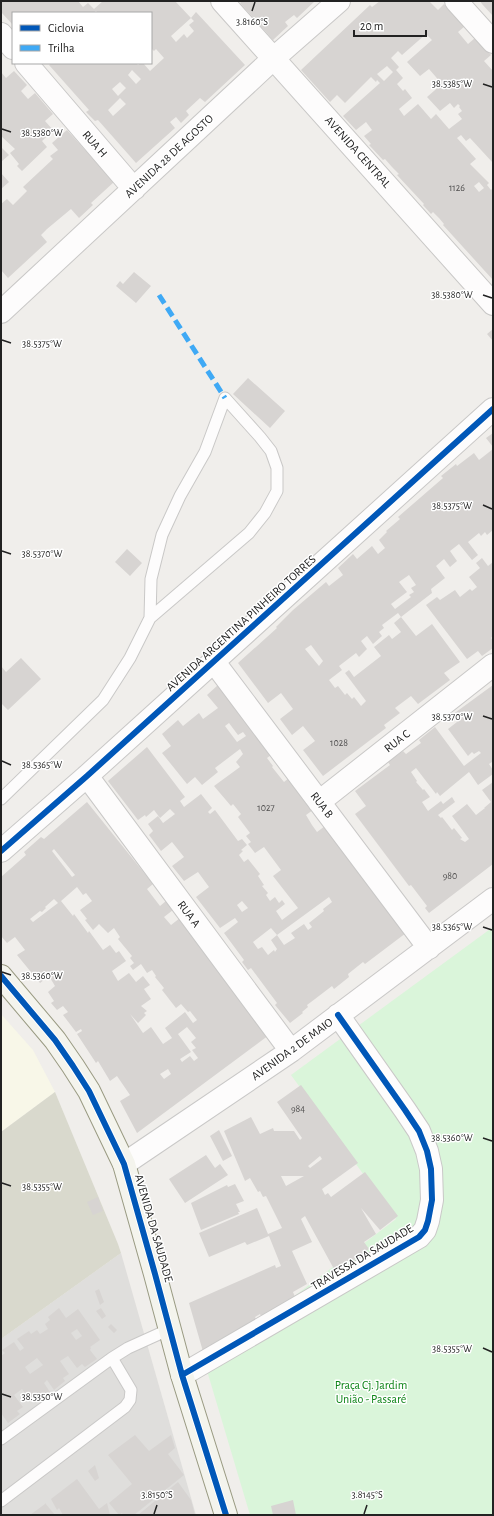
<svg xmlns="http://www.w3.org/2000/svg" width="494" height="1516" viewBox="0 0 494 1516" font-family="'Alegreya Sans',sans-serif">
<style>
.residential{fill:#dfdedc}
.education{fill:#f8f7e8}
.construction{fill:#d9d9cd}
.park{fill:#daf5da}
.building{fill:#d7d4d2;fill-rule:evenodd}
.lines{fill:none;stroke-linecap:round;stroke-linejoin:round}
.lane-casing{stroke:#c9c8c7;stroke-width:13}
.street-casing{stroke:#c9c8c7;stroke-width:24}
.secondary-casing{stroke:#999a82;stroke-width:24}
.lane{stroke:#fdfcfc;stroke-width:11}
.street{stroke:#fdfcfc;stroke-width:22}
.secondary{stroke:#f4f4ed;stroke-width:22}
.quiet{stroke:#3fa9f5;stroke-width:5;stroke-dasharray:10 5;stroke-linecap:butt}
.cycleway-casing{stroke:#fff;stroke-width:8}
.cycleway{stroke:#0057b8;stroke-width:6}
.ticks{fill:none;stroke:#222;stroke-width:1.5}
.labels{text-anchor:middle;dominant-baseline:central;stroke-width:3;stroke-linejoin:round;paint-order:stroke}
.number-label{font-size:10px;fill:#4f4e4e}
.street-label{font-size:12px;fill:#222;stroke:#fff}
.park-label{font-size:12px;fill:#0c8416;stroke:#fff}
.ticks-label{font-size:10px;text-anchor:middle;fill:#222;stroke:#fff;stroke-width:3;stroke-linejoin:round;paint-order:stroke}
</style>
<rect width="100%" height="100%" fill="#f0eeeb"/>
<!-- residential -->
<path class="residential" d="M121,1253L196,1515H1V1339Z"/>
<!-- education -->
<path class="education" d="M1,1014L33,1050L55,1092L1,1132Z"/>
<!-- construction -->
<path class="construction" d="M55,1092L118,1244L121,1253L1,1339V1132Z"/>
<!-- park -->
<path class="park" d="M493,927V1515H250L205,1364L396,1219L291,1075Z"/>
<!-- building -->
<path class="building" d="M1,1H78L83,7L88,3L94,9L103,1H175L191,18L171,36L176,42L184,34L187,38L194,31L189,25L194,21L191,18L196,12L245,65L205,102L200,98L186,111L189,115L181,123L176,117L170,122L175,128L136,163L98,120L95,121L86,112L89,110L49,65L52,63H136L138,65L141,63H143L150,71L164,58L156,49L154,51L151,48V13H98L96,11L93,13H13V25L1,12ZM132,70L141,79L136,84L128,75ZM120,82L126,88L118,96L112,89ZM120,98L126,104L113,116L108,110Z
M242,1H315L297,18L294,15L285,22L288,26L273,40L240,3Z
M380,1H429L438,10L444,4L465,26L458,32L468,44L475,38L491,55L484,61L493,71V163L470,138L466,141L461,135L457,138L476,159L470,164L489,183L487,185L491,190L493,188V280L443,225L444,224L439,218L433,212L431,214L423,205L424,204L397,175L399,174L392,167L385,159L383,160L369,145L371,144L364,136L372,130L366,122L356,130L343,116L380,83L377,80L376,82L371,77L345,103L337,95L330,102L301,70L370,5L372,7ZM426,34L432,40L407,62L420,76L429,69L442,84L427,97L440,111L450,103L454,108L458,104L460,106L459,107L462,111L458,114L462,119L449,129L436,114L431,119L418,104L404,116L399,109L412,98L405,89L403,91L397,84L403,78L396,70L399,67L391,58L398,51L402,55ZM387,66L393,72L384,81L377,74ZM479,182L484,188L479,192L474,186Z
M480,1H493V16L482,4Z
M14,71L27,85L21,91L28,99L35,93L53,114L45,121L53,130L42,141L47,147L22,171L17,166L19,164L10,153L15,149L1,136V72L6,78Z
M67,130L114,182L91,203L93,205L79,218L71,209L47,229L41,235L47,242L8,278L1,270V204L7,199L13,205L27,191L23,187L53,159L50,156L58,150L52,143Z
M1,147L9,155L1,162Z
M1,173L9,182L1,189Z
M134,272L151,286L136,303L116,286L120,281L123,284Z
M493,329V341L487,334Z
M248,378L285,411L270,428L233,394Z
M493,433V447L486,438Z
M493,449V530L487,535L485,532L481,536L479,533L468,542L478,555L472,560L459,544L450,551L457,561L450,567L444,559L436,566L445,578L431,589L432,593L401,617L416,636L432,624L460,662L444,673L450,680L418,704L411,696L395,708L400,713L384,725L386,728L323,776L303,750L315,741L303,726L292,735L280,719L293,709L281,693L268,703L238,663L277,628L276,627L293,610L326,582L329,586L343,575L338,568L353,554L357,559L372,546L378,554L385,548L379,540L387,532L386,531L400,519L398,517L443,478L441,476L456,464L457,466L474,453L479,460ZM409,575L416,585L411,588L414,592L409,595L411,597L395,609L391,604L407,592L399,582ZM398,613L401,617L394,623L401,632L392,639L389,635L374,647L381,656L354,677L349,670L345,673L366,701L361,706L354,697L352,699L347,693L345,695L338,686L335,688L329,680L342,670L339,666L356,653L359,657L367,649L361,641L367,636L373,644L382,636L379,632L384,628L382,625ZM311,645L323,661L319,666L305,649Z
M127,549L142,563L130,576L115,562Z
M482,558L488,566L493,562V636L491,638L493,640V648L482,656L478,651L467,659L426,605L437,597L440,600L455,590L460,597L470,589L472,591L477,587L469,577L480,568L476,563Z
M21,658L41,679L8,710L1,703V666L6,672Z
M218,685L271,755L267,758L273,766L272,767L284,782L289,778L313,810L306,815L312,825L317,832L325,826L406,933L365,964L363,962L348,974L349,977L334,989L332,986L315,999L307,1005L308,1007L302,1012L303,1013L290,1023L275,1005L277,1003L251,968L248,970L242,962L244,960L224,933L238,922L235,918L220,928L196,897L209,887L198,872L184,881L172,866L184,857L172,842L161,851L149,835L153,831L148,824L158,816L163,823L175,814L170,809L160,818L154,810L146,817L145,815L138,820L108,781L147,747L185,797L180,801L184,807L201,794L212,808L208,812L210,814L215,810L238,841L242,839L247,845L241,850L243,851L239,855L244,862L248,859L260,874L258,876L264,885L262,886L268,893L266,895L270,901L275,897L279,903L282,900L285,904L276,911L282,920L298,908L273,876L281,870L264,847L255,853L248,844L251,842L246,836L250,833L238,817L241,814L233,804L231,806L214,786L240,767L236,762L243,754L240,749L215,768L218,772L202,785L195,777L187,784L162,753L171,746L162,734L178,720L183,726L199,713L203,719L218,708L207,695ZM229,723L238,735L243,732L246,736L237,742L225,726ZM329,897L332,902L323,909L324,911L309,923L312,927L308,930L304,924L291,933L295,938L284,945L277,935L271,940L277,949L275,952L274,950L268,955L262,947L258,949L253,942L271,928L277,935ZM242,901L248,908L242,912L237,905Z
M493,685V763L492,762L489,764L493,770V774L478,785L469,772L440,796L437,792L436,794L416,768L411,772L417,781L416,782L423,790L424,789L430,797L422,802L428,811L441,801L443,804L452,797L455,802L438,815L441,818L442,817L452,830L454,828L462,838L460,839L465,842L469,839L452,816L467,804L476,815L485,808H484L491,802L482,790L493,782V864L429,913L425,908L427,906L411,885L409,886L355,814L366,806L355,791L390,765L388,762L403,751L406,754L421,743L419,740L435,727L464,766L481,753L479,751L474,754L472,752L468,756L448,729L457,722L452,715Z
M87,802L153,884L147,889L160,906L166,901L173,910L164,917L171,925L180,918L269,1035L137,1133L120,1101L130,1095L117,1076L110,1081L98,1061L96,1063L77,1034L82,1031L81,1029L76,1032L63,1015L68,1012L63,1006L57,1010L51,1003L54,1001L48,992L55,986L49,976L40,983L17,955L25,950L15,937L7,943L1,936V877L26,855L24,852L41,837L44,839ZM54,849L75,875L72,877L52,851ZM77,887L83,895L86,893L92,901L80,910L87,919L85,920L93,930L99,924L108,933L114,928L120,937L118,939L132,956L130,958L134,963L130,966L133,970L141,964L147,973L152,970L156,976L155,977L164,988L162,990L176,1008L181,1004L188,1012L190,1011L197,1020L193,1023L185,1012L165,1028L172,1038L163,1044L151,1027L143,1033L130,1014L138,1023L146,1015L144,1013L147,1011L141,1006L151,999L144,989L150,985L143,976L136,982L129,973L118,981L112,971L126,961L119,951L116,953L110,945L103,950L89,931L88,933L74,914L73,916L61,901ZM54,899L58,903L33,922L30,919L40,911L42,912L46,908L45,907ZM187,1027L196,1038L191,1042L196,1048L192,1050L198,1058L194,1061L190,1056L182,1062L180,1059L191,1052L178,1034ZM168,1069L171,1074L164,1079L160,1074Z
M301,1085L358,1163L322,1189L325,1195L328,1193L331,1197L365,1172L398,1216L380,1230L361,1208L376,1234L364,1242L369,1249L350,1263L349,1261L334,1269L305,1216L301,1219L312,1242L292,1251L307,1284L293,1292L295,1297L261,1316L260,1314L255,1317L256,1319L204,1355L189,1303L275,1265L276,1268L281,1266L269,1236L247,1245L245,1242L209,1257L199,1233L257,1208L268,1234L282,1228L266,1196L263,1197L260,1191L258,1192L250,1178L245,1181L224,1131L251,1117L260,1134L273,1128L274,1131H294L300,1140L302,1138L277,1102ZM320,1156L322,1159L310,1168L308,1166ZM281,1176H304L286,1186Z
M219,1130L232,1156L223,1161L210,1136Z
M206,1155L215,1168L220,1164L228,1175L185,1203L169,1179Z
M235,1184L244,1201L236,1204L240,1212H238L239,1214L201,1230L191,1203L227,1185L228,1187Z
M98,1197L103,1211L93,1215L87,1202Z
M99,1289L104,1302L100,1305L95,1291Z
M59,1308L66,1318L78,1309L100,1340L90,1347L91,1348L90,1350L97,1359L85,1367L82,1364L77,1368L68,1356L60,1361L69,1374L63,1378L65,1381L54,1390L47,1380L44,1383L50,1392L39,1400L37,1397L31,1401L22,1389L14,1395L23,1407L17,1411L20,1414L8,1423L1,1413V1363L2,1362L1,1356L5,1353L2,1350L14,1342L20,1351L24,1348L17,1339L29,1331L31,1334L37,1330L40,1334L48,1329L45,1324L50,1320L48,1317ZM77,1329L82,1336L76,1340L71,1333ZM37,1358L43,1365L30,1374L25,1367Z
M101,1308L106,1316L102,1319L96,1311Z
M111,1324L117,1330L114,1333L108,1327Z
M135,1435L149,1451L171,1435L175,1448L168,1454L184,1475L134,1515H123L122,1513L119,1515L109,1503L132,1484L108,1455Z
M95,1465L99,1478L95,1481L88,1471Z
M77,1479L99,1509L107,1503L110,1515H63L59,1508L57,1510L51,1499Z
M178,1482L191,1500L195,1515H138Z
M293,1500L296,1515H273L271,1506Z
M45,1503L55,1515H30L45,1504Z"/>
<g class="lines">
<defs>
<path id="lane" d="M1,799L103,700L130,658L150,618L249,533L265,513L277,491V468L271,451L260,437L225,398L205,452L180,496L162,535L151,579L150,618
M1,1439L112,1358L128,1348L170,1329
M1,1501L125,1407L130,1400L131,1390L112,1358"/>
<path id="street" d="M222,1L493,304
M456,1L493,42
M1,34L13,48
M26,63L134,189
M1,312L274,58L339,1
M214,662L429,948
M87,776L291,1051
M319,802L493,665
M1,851L87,776L493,409
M124,1164L291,1051L493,899
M182,1375L419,1237L425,1230L428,1221L432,1200L431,1169L427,1151L419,1131L405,1110L338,1015"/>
<path id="secondary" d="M1,976L55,1040L73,1066L89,1091L124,1164L155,1274L182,1375L226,1515"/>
</defs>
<!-- lane casing -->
<use href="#lane" class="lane-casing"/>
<!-- street casing -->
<use href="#street" class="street-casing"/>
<!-- secondary casing -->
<use href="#secondary" class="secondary-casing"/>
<!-- lane -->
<use href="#lane" class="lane"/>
<!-- street -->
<use href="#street" class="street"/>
<!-- secondary -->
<use href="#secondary" class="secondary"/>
<!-- quiet -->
<path class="quiet" d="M159,295L225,398"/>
<defs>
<path id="cycleway" d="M1,851L87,776L493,409
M1,976L55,1040L73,1066L89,1091L124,1164L155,1274L182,1375L226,1515
M182,1375L419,1237L425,1230L428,1221L432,1200L431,1169L427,1151L419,1131L405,1110L338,1015"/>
</defs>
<!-- cycleway casing -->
<use href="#cycleway" class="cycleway-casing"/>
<!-- cycleway -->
<use href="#cycleway" class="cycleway"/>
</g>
<!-- ticks -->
<path class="ticks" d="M252,11L255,2M483,84L492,87M2,129L11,132M483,295L492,298M2,340L11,343M483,505L492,509M2,551L11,554M483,716L492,719M2,761L11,765M483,927L492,930M2,972L11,975M483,1138L492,1141M2,1183L11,1186M483,1348L492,1352M2,1394L11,1397M154,1514L157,1505M364,1514L367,1505"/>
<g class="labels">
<!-- number labels -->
<g class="number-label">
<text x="457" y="188">1126</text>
<text x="339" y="743">1028</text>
<text x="266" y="808">1027</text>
<text x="450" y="876">980</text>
<text x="298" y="1109">984</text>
</g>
<!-- street labels -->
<g class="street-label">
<text transform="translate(95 144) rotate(49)">RUA H</text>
<text transform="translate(358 152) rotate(48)">AVENIDA CENTRAL</text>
<text transform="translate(169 156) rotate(-43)">AVENIDA 28 DE AGOSTO</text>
<text transform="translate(241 623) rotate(-42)">AVENIDA ARGENTINA PINHEIRO TORRES</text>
<text transform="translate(397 741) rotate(-38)">RUA C</text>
<text transform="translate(322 805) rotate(53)">RUA B</text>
<text transform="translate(189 914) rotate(53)">RUA A</text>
<text transform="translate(292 1049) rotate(-36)">AVENIDA 2 DE MAIO</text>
<text transform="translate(154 1228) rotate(74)">AVENIDA DA SAUDADE</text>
<text transform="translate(362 1257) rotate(-31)">TRAVESSA DA SAUDADE</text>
</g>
<!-- park labels -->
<g class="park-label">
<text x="371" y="1385">Praça Cj. Jardim<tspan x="371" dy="14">União - Passaré</tspan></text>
</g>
</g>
<g class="ticks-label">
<text x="252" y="25">3.8160°S</text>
<text x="452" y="87">38.5385°W</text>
<text x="42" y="136">38.5380°W</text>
<text x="452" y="298">38.5380°W</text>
<text x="42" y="347">38.5375°W</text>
<text x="452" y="509">38.5375°W</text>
<text x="42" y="557">38.5370°W</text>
<text x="452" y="720">38.5370°W</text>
<text x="42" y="768">38.5365°W</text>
<text x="452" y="930">38.5365°W</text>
<text x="42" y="979">38.5360°W</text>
<text x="452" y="1141">38.5360°W</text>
<text x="42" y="1190">38.5355°W</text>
<text x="452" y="1352">38.5355°W</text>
<text x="42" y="1400">38.5350°W</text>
<text x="157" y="1498">3.8150°S</text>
<text x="367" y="1498">3.8145°S</text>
</g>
<!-- border -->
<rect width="494" height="1516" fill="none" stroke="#222222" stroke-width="4"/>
<!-- legend -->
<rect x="12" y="12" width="140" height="52" fill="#ffffff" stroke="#a7a7a7"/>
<rect x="20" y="25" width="20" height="6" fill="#0057b8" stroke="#a7a7a7"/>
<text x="48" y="32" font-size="12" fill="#222222">Ciclovia</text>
<rect x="20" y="45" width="20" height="6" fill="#3fa9f5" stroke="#a7a7a7"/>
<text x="48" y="52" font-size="12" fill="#222222">Trilha</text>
<!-- scale -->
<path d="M354 30v6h72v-6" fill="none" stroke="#222222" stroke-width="2"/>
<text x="360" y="30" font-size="12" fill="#222222" stroke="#ffffff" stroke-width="3" paint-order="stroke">20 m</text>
</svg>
